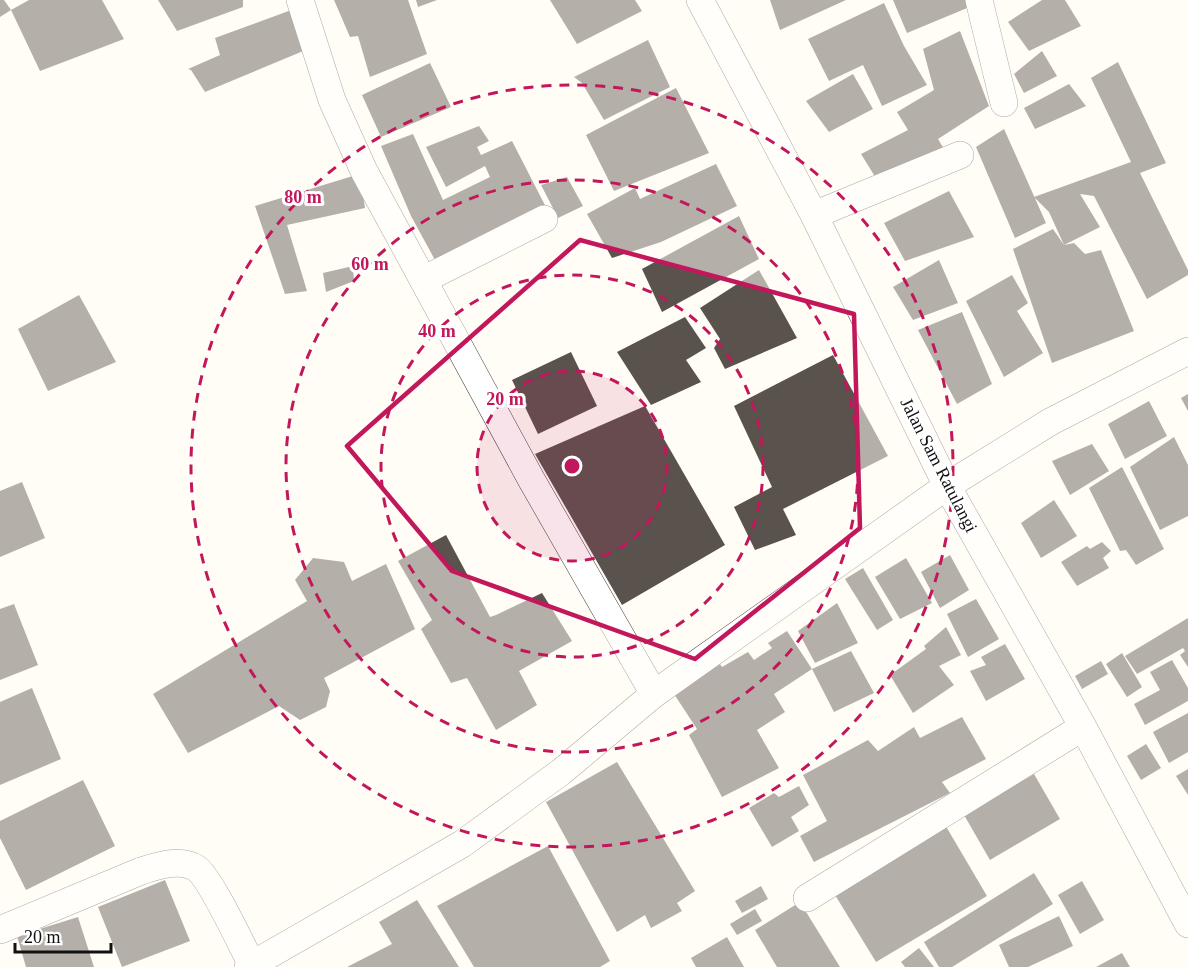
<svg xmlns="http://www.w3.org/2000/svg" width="1188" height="967" viewBox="0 0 1188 967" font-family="'Times New Roman',serif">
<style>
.building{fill:#5a524d}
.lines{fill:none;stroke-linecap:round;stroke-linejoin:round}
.street-casing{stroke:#444;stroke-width:28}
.street{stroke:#fff;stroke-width:27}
.marked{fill:none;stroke:#c2185b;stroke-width:4.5;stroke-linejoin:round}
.ring{fill:none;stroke:#c2185b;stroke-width:3;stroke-dasharray:10 8}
.labels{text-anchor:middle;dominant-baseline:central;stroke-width:6;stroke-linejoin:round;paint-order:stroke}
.street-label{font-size:18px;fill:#111;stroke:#fff}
.centre{fill:#c2185b;stroke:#fff;stroke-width:3}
.ring-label{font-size:18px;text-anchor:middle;font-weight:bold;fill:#c2185b;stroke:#fff;stroke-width:6;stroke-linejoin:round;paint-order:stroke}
</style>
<rect width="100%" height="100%" fill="#fffdf5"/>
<!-- building -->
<path class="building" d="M0,0H4L11,10L0,17Z
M29,0H102L124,39L40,71L11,10Z
M158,0H243V7L177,31Z
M334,0H408L427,54L370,77L358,36L350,37Z
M416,0H437L418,7Z
M550,0H635L642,11L577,44Z
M770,0H846L780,30Z
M893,0H968L972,6L907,33Z
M1042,0H1065L1081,26L1029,51L1008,22Z
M884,3L904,46L927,85L882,106L863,65L829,81L808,39Z
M294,9L308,49L205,92L191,70L188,69L220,55L215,38Z
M960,31L989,106L938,139L947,154L879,183L861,154L908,130L897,112L934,90L923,49Z
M648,40L670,87L604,120L582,83L574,77Z
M1042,51L1057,76L1024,93L1014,74Z
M1118,62L1166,163L1140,173L1188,270V275L1147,299L1094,196L1080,194L1100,227L1064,245L1049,212L1034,197L1131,162L1091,78Z
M430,63L451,107L381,137L362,95Z
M853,74L873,109L829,132L806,101Z
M1069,84L1086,106L1035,129L1024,108Z
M676,88L709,153L614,191L586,135Z
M479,126L489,141L477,147L481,155L512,141L549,213L435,260L411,216L381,146L413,134L443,200L490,177L485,166L446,187L426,147Z
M1004,129L1046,223L1015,238L976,147Z
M716,164L737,206L661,242L612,258L587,214L635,188L640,199Z
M356,175L361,182L365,208L287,225L307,291L285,294L255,206Z
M567,177L583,206L558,218L541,185Z
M949,191L974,237L905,261L884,223Z
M739,216L759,259L662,312L642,269Z
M1053,229L1064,245L1074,243L1085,254L1101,250L1134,331L1052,363L1013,249Z
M939,260L958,303L913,320L893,287Z
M353,266L354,281L326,292L323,273Z
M759,270L797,338L725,369L714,348L720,339L700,308Z
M1012,275L1028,303L1017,311L1043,353L1004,377L966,301Z
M79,295L116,362L48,391L18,329Z
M962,312L992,384L957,404L918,330Z
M685,317L706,348L686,360L701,382L651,405L617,352Z
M571,352L597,406L538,434L512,380Z
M833,355L888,456L783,509L796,535L755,550L734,507L772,487L734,406Z
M1188,394V411L1181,398Z
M1149,401L1167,436L1125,459L1108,424Z
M645,406L725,545L622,605L535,454Z
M1174,437L1188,465V516L1160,530L1130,467Z
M1092,444L1109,471L1070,495L1052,461Z
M1122,467L1164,549L1136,565L1126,550L1120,551L1089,488Z
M22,482L45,538L0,557V491Z
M1054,500L1077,536L1041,558L1021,523Z
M446,535L490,617L496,615L542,593L572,641L519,671L537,705L496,730L467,678L451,683L421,629L432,620L398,561Z
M1102,542L1111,551L1103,558L1109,568L1077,586L1061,562L1087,546L1090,549Z
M950,555L969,590L940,608L921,572Z
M313,558L344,562L352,581L386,564L415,629L324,678L330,691L326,707L300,720L279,706L188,753L153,694L307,601L295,580Z
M906,558L932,603L900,619L875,577Z
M863,568L893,620L877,630L845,579Z
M976,599L999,639L968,657L947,614Z
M837,603L858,643L815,663L798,631Z
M14,604L38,665L0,680V609Z
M1188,618V667L1180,655L1185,651L1183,648L1137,674L1125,656Z
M946,627L961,655L939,666L954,685L913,713L890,675L926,649L924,646Z
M787,631L812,669L774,694L785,712L757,730L779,768L722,797L689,735L697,729L674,694L720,664L722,667L748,652L754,660L772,648L768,643Z
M1005,644L1025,679L986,701L970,671L986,665L981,657Z
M851,651L874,693L834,712L812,669Z
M1122,653L1142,687L1127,697L1106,664Z
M1172,660L1188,688V701L1145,725L1134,704L1160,690L1150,672Z
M1101,661L1108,674L1082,689L1075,676Z
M32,688L61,759L0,785V702Z
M1188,713V752L1169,763L1153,732Z
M962,717L986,759L942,782L950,793L814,862L800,836L827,821L803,775L868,740L878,751L914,727L920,738Z
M1146,744L1161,768L1141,780L1127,756Z
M617,762L695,891L677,903L682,911L651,928L645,915L617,932L546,802Z
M1188,769V795L1176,776Z
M1034,774L1060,819L990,860L964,815Z
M83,780L115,846L26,890L0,838V821Z
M799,786L809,805L791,817L799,831L772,847L749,808L774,793L779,797Z
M944,823L987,896L876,962L832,890Z
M548,846L610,961L600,967H474L437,906Z
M1034,873L1053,904L952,967H939L924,942Z
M165,880L190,941L122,967L98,907Z
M1082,881L1104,920L1080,934L1058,895Z
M761,886L768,899L742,913L735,901Z
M417,900L459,967H347L392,944L379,922Z
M800,902L840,967H777L755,930Z
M755,909L762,921L737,935L730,924Z
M1059,916L1073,946L1028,967H1009L999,945Z
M78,917L94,967H26L17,936Z
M727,937L744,967H696L691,958Z
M919,948L934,967H905L901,962Z
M1122,953L1130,967H1096Z"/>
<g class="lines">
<defs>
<path id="street" d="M300,0L332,100L364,171L531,479L654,694
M700,0L814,215L947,486L1083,727L1188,924
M979,0L1004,103
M814,215L960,155
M423,280L544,219
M807,898L1083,727
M0,930L141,871C157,866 180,858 196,868C210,877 242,946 252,965
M248,967L462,844L561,772L654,694L947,486L1050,422L1188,351"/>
</defs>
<!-- street casing -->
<use href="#street" class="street-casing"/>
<!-- street -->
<use href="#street" class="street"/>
</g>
<!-- marked area -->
<path d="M0 0H1188V967H0ZM580,240L854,314L860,528L695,659L452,571L347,446Z" fill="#fffdf5" fill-opacity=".55" fill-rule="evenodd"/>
<path class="marked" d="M580,240L854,314L860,528L695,659L452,571L347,446Z"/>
<!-- distance rings -->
<circle cx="572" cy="466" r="95" fill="#c2185b" fill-opacity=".12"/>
<g class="ring">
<circle cx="572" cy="466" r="95"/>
<circle cx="572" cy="466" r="191"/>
<circle cx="572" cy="466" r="286"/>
<circle cx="572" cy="466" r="381"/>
</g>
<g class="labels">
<!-- street labels -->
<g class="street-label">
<text transform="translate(939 465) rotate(63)">Jalan Sam Ratulangi</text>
</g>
</g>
<circle cx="572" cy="466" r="9" class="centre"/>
<g class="ring-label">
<text x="303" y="203">80 m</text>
<text x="370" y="270">60 m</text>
<text x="437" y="337">40 m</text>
<text x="505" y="405">20 m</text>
</g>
<!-- scale -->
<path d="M15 943v9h96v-9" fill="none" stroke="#111111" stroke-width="3"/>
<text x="24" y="943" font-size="18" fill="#111111" stroke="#ffffff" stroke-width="4.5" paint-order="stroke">20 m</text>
</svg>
